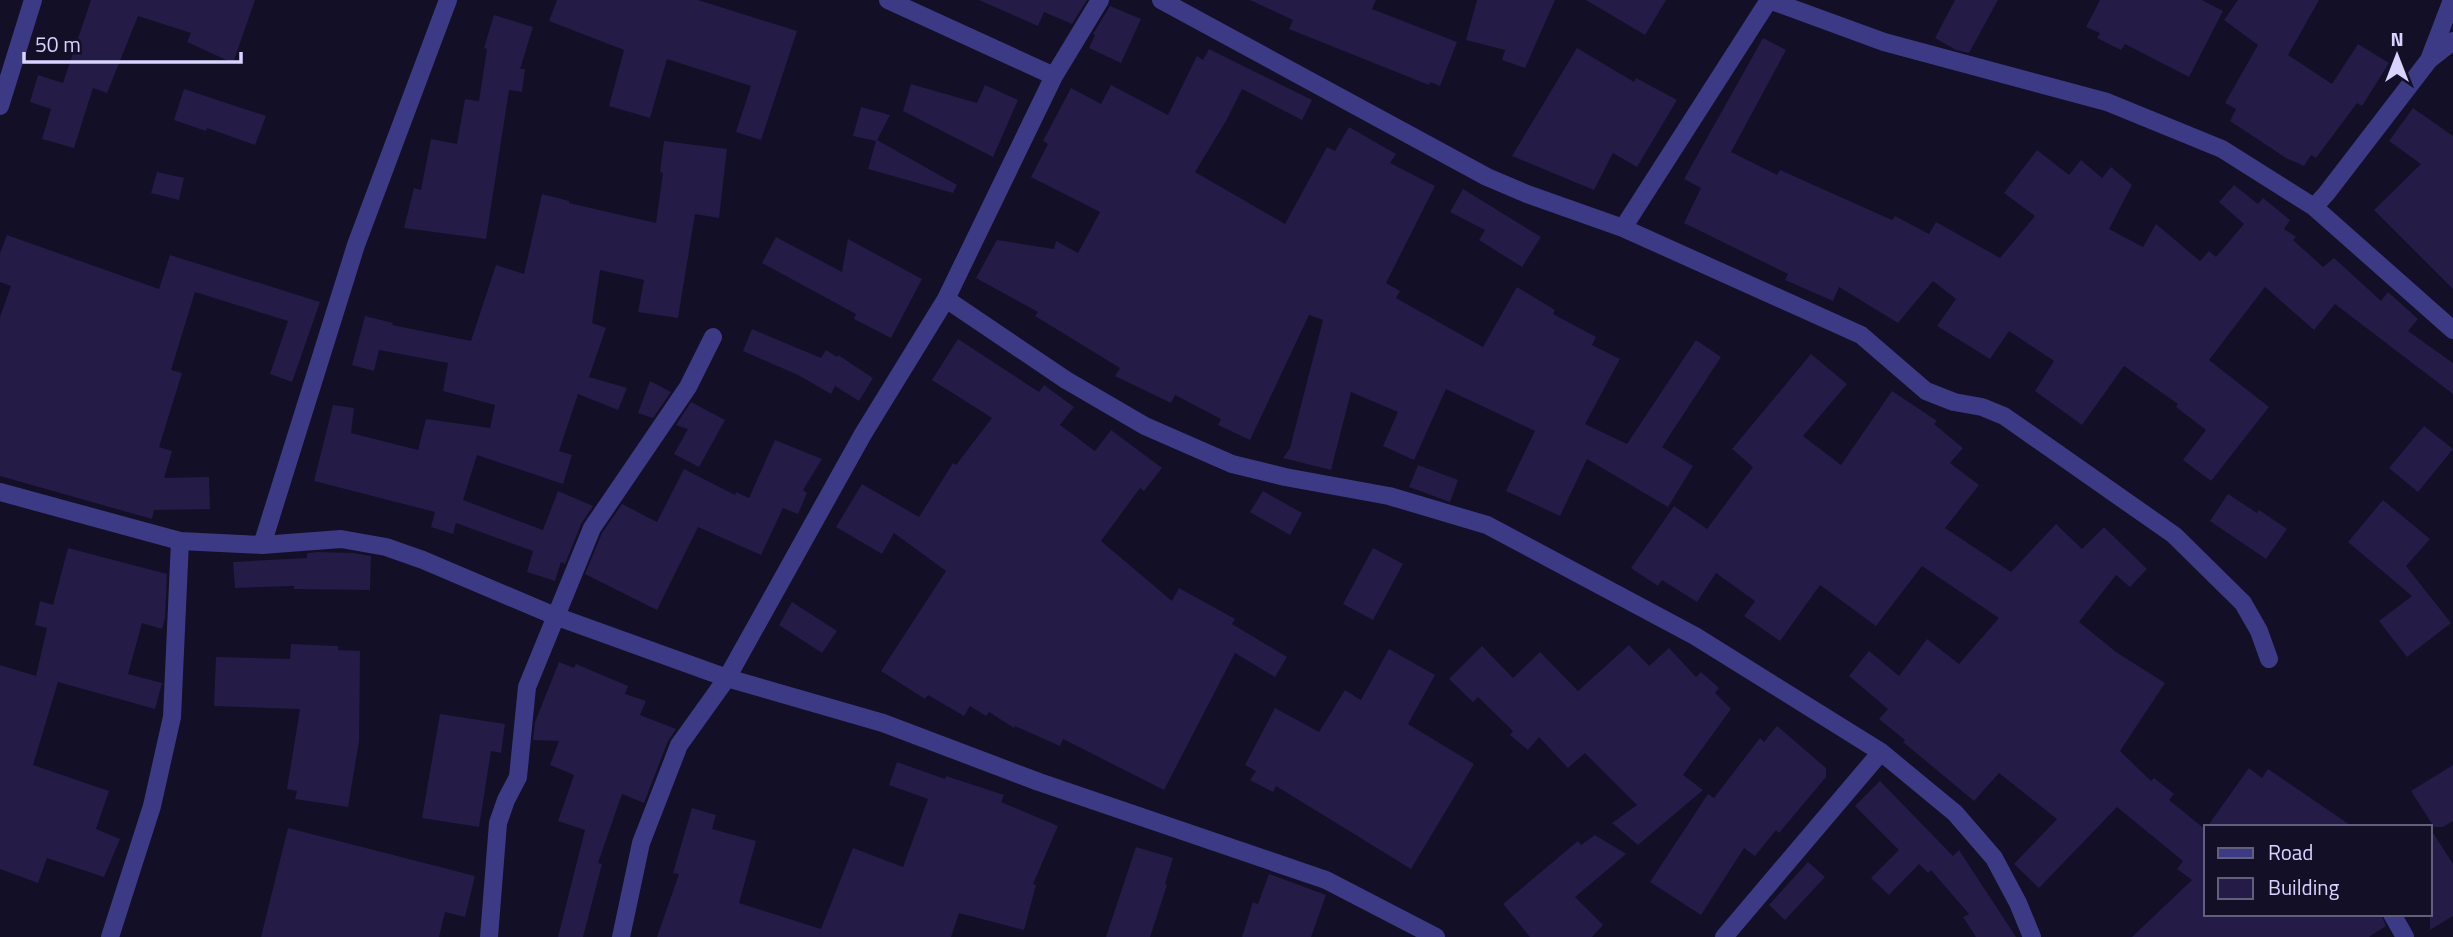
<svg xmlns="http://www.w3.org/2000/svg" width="2453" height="937" viewBox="0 0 2453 937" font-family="'Titillium Web',sans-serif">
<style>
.building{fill:#241b47}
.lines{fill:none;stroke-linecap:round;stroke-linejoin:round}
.minor{stroke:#3d3a85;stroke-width:18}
</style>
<rect width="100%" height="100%" fill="#130f26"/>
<!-- building -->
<path class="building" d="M91,0H255L233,63L187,42L191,33L138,16L107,93L93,88L74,148L42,139L51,109L30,102L38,75L63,83Z
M557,0H698L797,31L761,140L736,132L751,86L667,59L650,118L609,106L624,50L549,21Z
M979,0H1087L1072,24L1044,12L1038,26Z
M1250,0H1376L1372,9L1457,42L1440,86L1430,82L1429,85L1289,29L1293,20Z
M1477,0H1555L1525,68L1502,60L1505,50L1466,40Z
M1586,0H1666L1645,35Z
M1955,0H1998L1969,53L1956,50L1935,38Z
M2100,0H2202L2223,11L2189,77L2125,44L2121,50L2097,38L2100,33L2086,27Z
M2238,0H2319L2288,55L2332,84L2358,44L2389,63L2362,106L2357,103L2316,158L2311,155L2304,166L2286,158L2230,121L2236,109L2225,103L2258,45L2224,20Z
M1110,6L1141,19L1121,63L1089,48L1095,35L1093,34Z
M494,15L533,27L520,69H525L522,92L509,90L486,239L404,228L414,188L421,190L431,139L457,144L465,99L479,101L487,49L484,48Z
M1763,38L1786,50L1731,152L1777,175L1780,170L1892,220L1895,216L1929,234L1936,222L2000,258L2035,216L2004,193L2037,150L2069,175L2081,160L2102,178L2111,167L2132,185L2109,229L2143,247L2156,224L2200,261L2209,251L2216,257L2244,224L2219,202L2234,185L2258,204L2263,198L2290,220L2284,229L2296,237L2293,240L2323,267L2334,258L2381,301L2388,292L2418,319L2408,331L2453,363V394L2335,304L2314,330L2265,287L2209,360L2269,407L2211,481L2183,460L2206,430L2176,407L2178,404L2124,366L2082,425L2035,391L2054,361L2009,331L1990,359L1937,326L1956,299L1933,281L1898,323L1839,287L1833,301L1785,280L1788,274L1684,223L1701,188L1684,179Z
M1577,48L1634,82L1636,78L1677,100L1637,167L1613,153L1594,190L1512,156Z
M1209,49L1312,100L1302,120L1242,89L1226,121L1195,172L1285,224L1327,147L1335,151L1349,127L1396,154L1390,163L1435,186L1386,283L1400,291L1396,298L1483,347L1517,287L1555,310L1553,314L1596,337L1592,345L1620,359L1585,424L1627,444L1696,340L1721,357L1662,447L1693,466L1668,507L1587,459L1560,516L1506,491L1535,431L1446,389L1414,460L1383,446L1398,412L1351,392L1331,470L1283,458L1290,448L1323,320L1309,315L1250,440L1218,425L1221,419L1175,395L1171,403L1115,376L1120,368L1035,316L1038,312L976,278L997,240L1054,249L1056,241L1078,253L1100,212L1031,177L1048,144L1043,141L1071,88L1101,104L1111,85L1168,115L1197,56L1203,60Z
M911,84L977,103L985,85L1018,100L993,157L903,111Z
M184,89L266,116L255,145L207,128L206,131L174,120Z
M861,107L890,115L877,140L957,185L953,193L868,169L876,141L853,136Z
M2413,108L2453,136V289L2374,210L2421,164L2389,141Z
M664,141L727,149L719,218L695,214L678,318L638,312L644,280L600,270L592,323L606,328L589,377L627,388L618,410L578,394L559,451L572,455L563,484L477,455L463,500L543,530L558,491L593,506L581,524L565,564L561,562L555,581L527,572L533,551L456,523L453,534L431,527L435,512L314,481L333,405L354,408L351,433L418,450L426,419L490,428L495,405L443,391L448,363L379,350L374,371L352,365L365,316L393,323L392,325L471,341L496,265L524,274L542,194L569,201V203L656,223L663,173L660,172Z
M157,172L184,178L179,200L151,193Z
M1463,189L1541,237L1522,267L1479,240L1485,230L1450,212Z
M7,235L159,289L170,255L320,302L292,382L270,374L288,321L195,292L171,370L182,373L159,447L172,451L164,478L209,477L210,509L154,510L152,519L0,476V317L11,286L0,282V253Z
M776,237L842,272L848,239L922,279L891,338L854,319L856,314L762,263Z
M752,329L821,358L826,350L837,357L838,355L873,378L859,401L835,386L831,394L798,375L743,351Z
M958,339L1039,392L1044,385L1074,407L1060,425L1095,451L1111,430L1162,468L1144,491L1140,488L1101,541L1172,601L1179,588L1235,619L1232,624L1287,657L1275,677L1235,653L1164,790L1063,739L1060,746L1015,726L1014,728L989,712L986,716L970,706L964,716L928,695L925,699L881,671L946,571L894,533L882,554L836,527L862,484L919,517L953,463L956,465L992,418L932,380Z
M1811,354L1847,384L1803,436L1841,465L1892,391L1937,421L1934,424L1963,448L1950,463L1979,485L1945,528L2011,572L2056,524L2082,549L2104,527L2147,569L2130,587L2116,575L2079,622L2116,652L2165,683L2120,751L2151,781L2154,778L2174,794L2169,800L2206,830V914H2381L2386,926L2369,937H2132L2192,880L2177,869L2183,861L2117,807L2039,888L2014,864L2057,819L1999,773L1974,801L1903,742L1905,740L1879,719L1888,709L1849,676L1869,651L1899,676L1927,639L1959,664L1999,618L1922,566L1876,626L1820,585L1780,641L1744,616L1755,601L1716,573L1697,602L1662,580L1658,586L1631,568L1674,506L1707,529L1753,467L1732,449Z
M650,381L671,392L653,418L638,413Z
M691,402L725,420L699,467L674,454L688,429L676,425Z
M2424,426L2453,449L2418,492L2389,468Z
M775,440L822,459L803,490L807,493L798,514L783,508L761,555L698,527L657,610L585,574L602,533L622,504L657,522L684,469L735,495L736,492L749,498Z
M1418,465L1458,480L1450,502L1409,487Z
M1263,491L1302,513L1290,535L1250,512Z
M2228,494L2257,513L2259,510L2287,529L2266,559L2210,521Z
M2383,500L2430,539L2406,566L2451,623L2407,657L2379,621L2412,596L2348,542Z
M68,548L167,574L165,618L162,629L142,623L128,674L162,683L155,709L58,682L33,765L109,791L96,829L120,839L104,877L47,858L38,883L0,869V665L36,676L47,628L35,625L40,601L53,605Z
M1373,548L1403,564L1373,620L1343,604Z
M318,552L353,553L371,556L370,590L294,589V586L235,588L233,562L307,558V553Z
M792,602L837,631L822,653L779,625Z
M291,644L338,646V650L360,651L359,741L348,807L295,799L297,791L287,789L300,709L214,706L216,657L290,659Z
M1629,645L1649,666L1669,648L1696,677L1701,672L1719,688L1715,693L1731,709L1683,775L1703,790L1638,845L1612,823L1637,805L1585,753L1568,768L1539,737L1528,750L1510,735L1513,731L1478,697L1473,702L1449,679L1482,646L1513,678L1540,652L1578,691Z
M1389,649L1435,675L1408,724L1474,764L1411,869L1276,786L1273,792L1250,780L1256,771L1245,765L1275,708L1319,732L1345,690L1361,700Z
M559,662L574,668L576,664L628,686L625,694L646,701L640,715L676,729L668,741L644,803L622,794L598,863L602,864L583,937H558L585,830L558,821L574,775L550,765L559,741L533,740L535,722Z
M440,714L505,724L501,753L491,751L479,827L422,818Z
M1777,726L1826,768V777L1779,833L1776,830L1755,856L1744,848L1701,915L1650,882L1708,794L1714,798L1760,738L1764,742Z
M897,762L945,779L946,776L1004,795L1001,802L1058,826L1033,884L1036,885L1024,930L959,913L951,937H657L679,874L673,873L692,808L716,815L712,829L756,841L739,903L821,929L853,848L903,867L928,799L889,785Z
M2453,765V821L2443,827H2434L2411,791Z
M2249,768L2262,778L2268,769L2353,827H2207Z
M1880,781L1953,856L1959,850L2016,937H1976L1963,917L1969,914L1931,870L1928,873L1919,864L1889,895L1871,878L1899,850L1855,806Z
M288,828L475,876L465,917L445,912L439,937H261Z
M2430,828L2453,864V916L2430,930Z
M1595,835L1626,854L1575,897L1603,925L1592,937H1530L1503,904L1578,841L1581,845Z
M1136,847L1173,858L1165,884L1167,885L1150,937H1106Z
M1808,862L1825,877L1785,920L1769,905Z
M1269,874L1326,895L1311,937H1242L1253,902L1258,904Z"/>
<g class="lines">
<!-- minor -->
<path class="minor" d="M888,0L1054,76
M1161,0L1487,177L1527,194L1623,228L1861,335L1926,391L1954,402L1982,407L2004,416L2174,535L2243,603L2259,631L2269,659
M1769,0L1884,42L2107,102L2222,149L2314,207L2453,330
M2429,60L2452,0
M0,106L33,0
M2314,207L2326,194L2429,60L2453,41
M1623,228L1769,0
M946,299L1066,380L1145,426L1232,464L1285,477L1389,496L1487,525L1695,636L1881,752L1955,813L1994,858L2018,903L2032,937
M0,492L180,541L262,545L341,539L386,547L423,560L555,616L727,678L883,723L1039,782L1326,880L1436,937
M262,545L356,245L448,0
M2392,914L2405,937
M110,937L152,806L172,717L180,541
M489,937L498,823L506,800L518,777L527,687L592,528L688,387L713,337
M621,937L641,843L679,745L727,678L863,434L946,299L1054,76L1100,0
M1724,937L1881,752"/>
</g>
<!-- legend -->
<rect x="2204" y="825" width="228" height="91" fill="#130f26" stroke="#625e7d" stroke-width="2"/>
<rect x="2218" y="848" width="35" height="10" fill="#3d3a85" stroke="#625e7d" stroke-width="2"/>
<text x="2268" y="860" font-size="21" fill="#d9d4ff">Road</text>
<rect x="2218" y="878" width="35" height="21" fill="#241b47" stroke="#625e7d" stroke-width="2"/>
<text x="2268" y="895" font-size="21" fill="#d9d4ff">Building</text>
<!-- north arrow -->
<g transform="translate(2397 56)" stroke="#130f26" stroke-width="5" paint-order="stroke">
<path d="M0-5L12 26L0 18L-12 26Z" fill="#d9d4ff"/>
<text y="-10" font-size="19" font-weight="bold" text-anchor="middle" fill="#d9d4ff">N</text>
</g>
<!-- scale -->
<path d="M24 52v10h217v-10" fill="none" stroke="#d9d4ff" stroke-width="3.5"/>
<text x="35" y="52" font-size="21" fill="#d9d4ff" stroke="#130f26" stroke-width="5" paint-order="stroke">50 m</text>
</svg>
